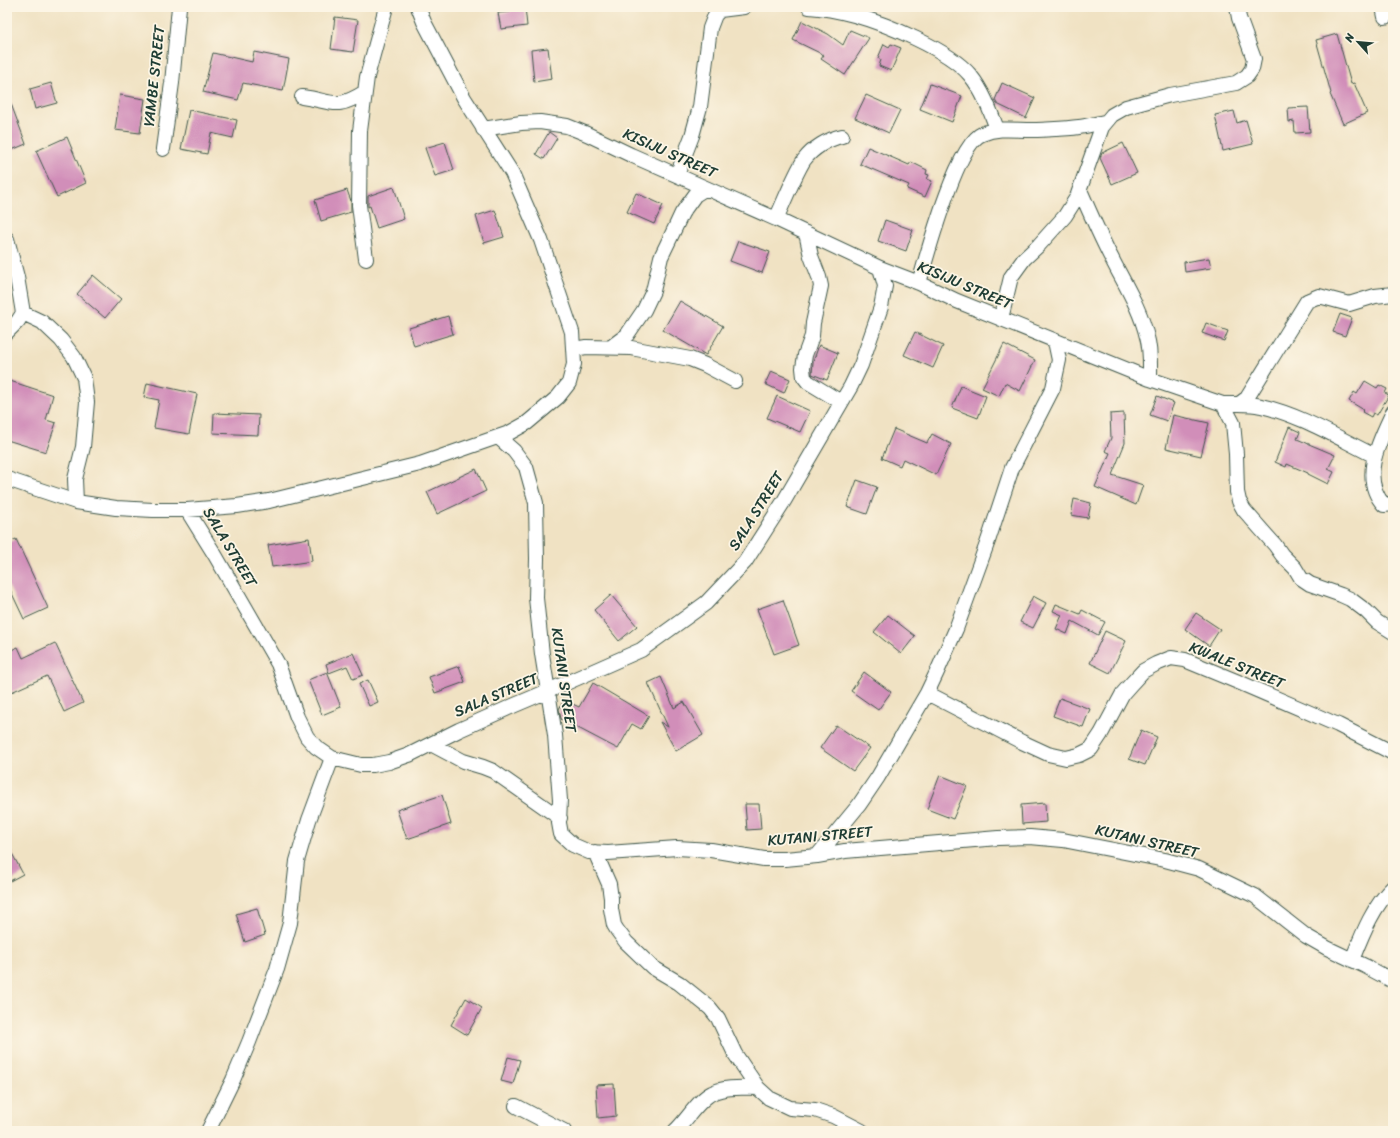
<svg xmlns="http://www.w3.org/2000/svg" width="1400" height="1138" viewBox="0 0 1400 1138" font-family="Sriracha,sans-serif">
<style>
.building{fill:#d18eb9}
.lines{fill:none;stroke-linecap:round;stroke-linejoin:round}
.minor-casing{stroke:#3e5649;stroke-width:16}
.minor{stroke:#fff;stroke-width:14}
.labels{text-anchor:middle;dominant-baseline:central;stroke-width:3.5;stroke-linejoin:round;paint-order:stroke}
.street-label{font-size:15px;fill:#1f3d34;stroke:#fcf5e5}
</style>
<rect width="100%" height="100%" fill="#fcf5e5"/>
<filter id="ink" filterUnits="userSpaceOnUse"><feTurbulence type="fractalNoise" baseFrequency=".025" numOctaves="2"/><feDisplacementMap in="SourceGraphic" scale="8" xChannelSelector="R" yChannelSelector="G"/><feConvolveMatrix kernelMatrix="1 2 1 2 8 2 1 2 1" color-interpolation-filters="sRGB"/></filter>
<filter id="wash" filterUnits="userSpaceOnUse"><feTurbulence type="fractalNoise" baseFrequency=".012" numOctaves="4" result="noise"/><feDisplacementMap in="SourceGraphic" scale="16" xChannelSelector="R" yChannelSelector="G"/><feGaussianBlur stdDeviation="0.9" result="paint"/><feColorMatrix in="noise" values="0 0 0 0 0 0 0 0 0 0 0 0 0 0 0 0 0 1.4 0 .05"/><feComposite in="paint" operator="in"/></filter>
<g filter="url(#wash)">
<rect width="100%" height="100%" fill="#f0e2c3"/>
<g id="blocks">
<!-- building -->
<path class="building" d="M509,7H525L527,26L501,29L498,13L510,12Z
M335,17L358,20L353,52L331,49Z
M802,21L828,34L843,45L850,30L869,38L845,75L821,59L824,55L793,40Z
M1337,34L1351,84L1354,83L1367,113L1343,124L1330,94L1331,93L1316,40Z
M884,44L889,47L891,44L901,48L891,71L879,66L881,60L878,58Z
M548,48L552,79L534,82L531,50Z
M254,52L289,59L283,91L243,83L238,100L203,92L213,53L252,62Z
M51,83L57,103L35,109L30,89Z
M1002,83L1035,98L1026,118L997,104L995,100Z
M930,84L962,96L952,122L920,109Z
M120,95L145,99L140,133L115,130Z
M866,95L900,110L889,133L855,118Z
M7,96H8L26,144L7,152Z
M1308,107L1310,132L1295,133L1294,121L1289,122L1288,108Z
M189,110L237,120L233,138L211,133L207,154L181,149Z
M1234,111L1237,123L1246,120L1253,144L1223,151L1215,115Z
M549,132L557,138L544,159L536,154Z
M67,137L86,183L57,197L36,151Z
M445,142L454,170L435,176L425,148Z
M1123,143L1137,173L1112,184L1100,158L1102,153Z
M868,147L909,165L911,162L927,170L926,174L929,175L927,179L932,181L925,197L907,189L909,185L860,164Z
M394,187L404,219L377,228L370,206L368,207V196Z
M347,190L351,201V212L321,221L315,200Z
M636,193L663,205L654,224L627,212Z
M495,210L504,237L484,243L476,216Z
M885,220L913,230L906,251L878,241Z
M738,241L770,252L762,273L730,261Z
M1209,258L1211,268L1185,272L1184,262Z
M93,275L121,299L105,318L77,294Z
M680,301L723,326L706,355L663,330Z
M1340,314L1352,318L1345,336L1333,332Z
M448,316L453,334L414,346L409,328Z
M1206,323L1228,331L1224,341L1202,333Z
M915,332L943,346L933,368L904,355Z
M1004,344L1035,360L1020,391L1005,383L999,396L982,388Z
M819,345L838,353L827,380L812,374L813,362Z
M771,371L790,379L784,393L765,384Z
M7,380L53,395L46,420L56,423L46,452L7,440Z
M1365,381L1377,388L1379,385L1387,389L1385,393L1389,395L1377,415L1373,413L1371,417L1362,412L1364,410L1349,401L1354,392L1357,394Z
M147,383L197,394L189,434L154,428L159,400L144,397Z
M961,386L986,396L978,418L952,408Z
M777,396L810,411L800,432L767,418Z
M1157,396L1174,403L1167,421L1150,415Z
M214,413L259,415L258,435L213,433Z
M1124,413L1125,443L1112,475L1143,485L1136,505L1095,487L1110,453L1105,451L1111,438L1110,414Z
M1173,415L1209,423L1201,456L1166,448Z
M1289,427L1300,432L1297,439L1335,455L1328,469L1334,472L1328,484L1308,474V473L1287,464L1286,467L1275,462Z
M894,429L927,443L932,434L951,444L936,475L903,459L900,466L882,458Z
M476,469L486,491L437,514L427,492Z
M857,480L877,487L867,514L847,507Z
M1074,499L1091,503L1088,518L1071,515Z
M309,538L312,561L272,567L268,545Z
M16,539L48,608L24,619L7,583V543Z
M611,595L637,626L619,641L594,610Z
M1033,596L1046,603L1033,628L1020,622Z
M783,600L799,645L774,654L757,609Z
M1056,604L1080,614L1082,610L1105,622L1098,635L1072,621L1067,634L1056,629L1062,615L1053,611Z
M1196,613L1220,629L1209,646L1185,629Z
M888,615L915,636L901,654L874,632Z
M1105,631L1126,641L1110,673L1090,663Z
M55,643L83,703L64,712L47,676L7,694V652L18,647L23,658Z
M353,653L363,675L353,679L347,666L329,673L326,664Z
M459,666L465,682L435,693L429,677Z
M327,672L341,707L322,715L308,680Z
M864,672L891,692L878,710L851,691Z
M661,677L674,708L684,702L703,735L676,751L660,722L668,727L648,683Z
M368,680L378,702L369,706L359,684Z
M593,683L649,716L641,729L632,724L618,749L561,719L559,709L564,700L579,707Z
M1060,698L1090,709L1083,727L1053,716Z
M836,725L870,748L853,771L820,748Z
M1141,730L1157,737L1145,765L1129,759Z
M940,775L967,786L953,819L927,809Z
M442,795L451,824L407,839L397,810Z
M1045,803L1046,822L1022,824L1021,805Z
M745,804H759L761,829L747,830Z
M7,844L23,874L10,881L7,876Z
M257,908L265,935L245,942L236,914Z
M466,998L482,1008L467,1035L451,1025Z
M508,1057L520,1060L513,1084L501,1081Z
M614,1084L616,1116L598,1118L596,1085Z"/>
</g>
</g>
<g filter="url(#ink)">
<use href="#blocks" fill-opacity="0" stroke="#3e5649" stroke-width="1"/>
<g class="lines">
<defs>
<path id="minor" d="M809,7C824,8 839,11 854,15C886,24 948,49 970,75C983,91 990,110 997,129
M1383,7L1385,17
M720,10L744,7
M302,97C334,101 334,111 365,92
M483,129L521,123L540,122L567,126L587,134L631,155L776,219L880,268L919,283L957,301L1150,379L1223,404H1239L1247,398L1307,301L1319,296L1349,304L1375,296L1393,294
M163,149L172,83L179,7
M677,175L692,136L700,107L710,28L715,15L723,7
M1080,190C1090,213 1100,236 1112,259C1125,285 1140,308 1147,337C1151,350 1150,365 1150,379
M776,219C784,202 794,176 804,160C813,148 828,139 842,136
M806,233L811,256L819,277L821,286L813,323L812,336L805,355L803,368L804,377L808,382L841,402
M7,239L17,277L23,313L18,321L7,332
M366,259L359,205L360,131L367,77L386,7
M919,283C927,255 957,144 982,134C1001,126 1018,131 1037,130C1051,129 1065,129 1079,127C1088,126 1097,123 1106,122
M23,313L42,322L61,340L74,357L84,378L87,402L83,447L75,479L76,502
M1001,319L1011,277L1024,259L1039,245L1065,216L1077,197L1102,127L1112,115L1126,107L1170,95L1236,83L1247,76L1252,69L1254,59L1239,18L1237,7
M611,347L627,335L644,310L653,291L661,257L675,228L682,213L695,195L706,188
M574,349L586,347L631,348L690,359L705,365L735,381
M1223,404L1233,423L1236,454L1237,492L1239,501L1244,510L1275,545L1282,555L1295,568L1301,578L1310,584L1341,595L1350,599L1366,611L1377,622L1393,632
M1239,404C1246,404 1254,404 1261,406C1301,415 1338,438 1375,456
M1393,412C1380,440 1359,478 1384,505L1393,504
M498,437L514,451L526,467L536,503L537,559L536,598L542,654L555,735L560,800L559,823L561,834L573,845L589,852L608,853L677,848L711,850L764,859H785L817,856L845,851L998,838L1030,837L1063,840L1165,860L1199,869L1255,896L1306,936L1327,948L1365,966L1393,981
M7,479L76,502L116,508L153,510H187L237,506L269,501L420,464L509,433L527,423L558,397L569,383L574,364L572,332L541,240L512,173L464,98L424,22L418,7
M187,510L215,555L278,664L297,717L307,737L316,747L332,758L361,765H373L389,762L409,755L459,730L515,705L548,691L641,650L706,603L745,562L784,501L851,386L861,365L881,307L885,286L880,268
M927,693L1022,742L1048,754L1066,758L1079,755L1091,749L1101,734L1123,693L1131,684L1143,671L1156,664L1171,658L1185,660L1243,684L1338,725L1393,753
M431,744L463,761L483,767L493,771L560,818
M595,852L609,884L611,898V909L614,925L617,930L626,942L652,967L679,983L710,1008L718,1018L735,1054L758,1088L769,1098L790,1108L815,1110L833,1116L862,1131
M817,856L859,805L878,777L927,693L937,672L956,629L988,541L1012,468L1053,388L1059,360L1055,341
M1352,960C1362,935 1373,906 1393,887
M516,1106L564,1131
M208,1131L233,1080L249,1042L277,969L290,923L297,861L309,820L332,758
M675,1131C687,1120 698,1100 712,1093C725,1086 744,1088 758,1088"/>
</defs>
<!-- minor casing -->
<use href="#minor" class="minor-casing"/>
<!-- minor -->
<use href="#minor" class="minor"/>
</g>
</g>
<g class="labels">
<!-- street labels -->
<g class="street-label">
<text transform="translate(154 76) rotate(-84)">YAMBE STREET</text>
<text transform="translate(670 153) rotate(24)">KISIJU STREET</text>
<text transform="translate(965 285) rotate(23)">KISIJU STREET</text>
<text transform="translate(756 511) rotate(-58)">SALA STREET</text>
<text transform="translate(230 547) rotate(59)">SALA STREET</text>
<text transform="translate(1237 665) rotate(22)">KWALE STREET</text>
<text transform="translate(564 680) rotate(82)">KUTANI STREET</text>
<text transform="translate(496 695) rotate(-23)">SALA STREET</text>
<text transform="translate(820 836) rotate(-5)">KUTANI STREET</text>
<text transform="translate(1147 841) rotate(13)">KUTANI STREET</text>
</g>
</g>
<!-- margin -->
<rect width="1400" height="1138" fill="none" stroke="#fcf5e5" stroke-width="24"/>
<!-- north arrow -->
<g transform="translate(1358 42) rotate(297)" stroke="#fcf5e5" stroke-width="3" paint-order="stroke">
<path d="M0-3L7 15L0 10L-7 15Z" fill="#1f3d34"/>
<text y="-6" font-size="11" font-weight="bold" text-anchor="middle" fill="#1f3d34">N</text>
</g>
</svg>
